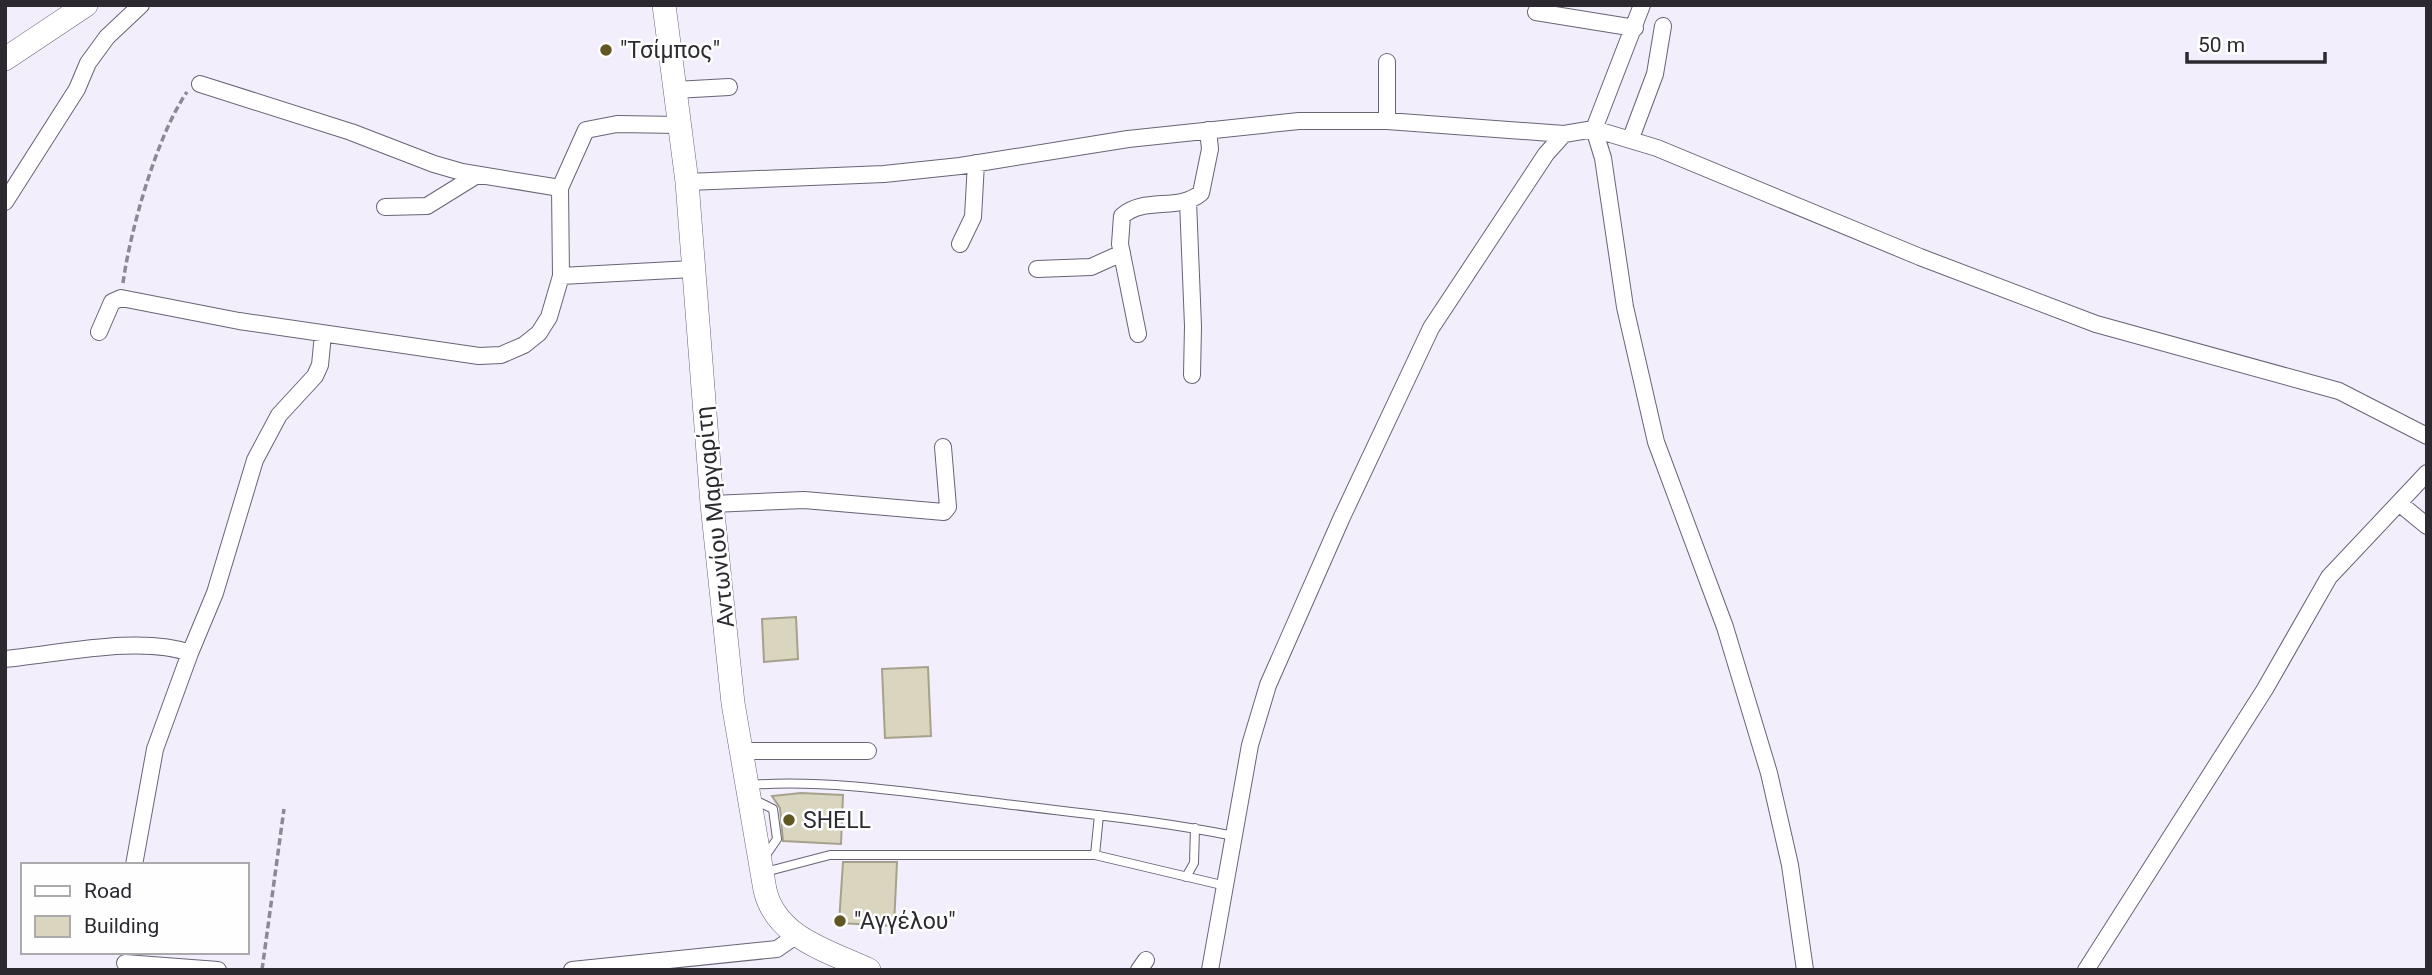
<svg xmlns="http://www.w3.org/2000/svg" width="2432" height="975" viewBox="0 0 2432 975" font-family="Roboto,sans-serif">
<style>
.building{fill:#dad5bf;stroke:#a6a18c;stroke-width:2}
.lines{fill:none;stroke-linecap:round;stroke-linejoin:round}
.lane-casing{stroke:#696376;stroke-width:10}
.street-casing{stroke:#696376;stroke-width:18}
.secondary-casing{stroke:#696376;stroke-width:24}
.path{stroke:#8d8994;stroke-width:3.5;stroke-dasharray:7 3.5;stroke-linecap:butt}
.lane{stroke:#fff;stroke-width:8}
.street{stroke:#fff;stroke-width:16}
.secondary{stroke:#fff;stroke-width:23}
.poi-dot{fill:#625723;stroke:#fefefe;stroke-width:2.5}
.labels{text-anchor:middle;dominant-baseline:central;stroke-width:5;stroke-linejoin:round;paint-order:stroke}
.poi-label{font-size:23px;fill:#2c2931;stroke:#fefefe;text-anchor:start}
.street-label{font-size:23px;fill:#2c2931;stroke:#fefefe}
</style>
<rect width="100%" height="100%" fill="#f2eefc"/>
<!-- building -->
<path class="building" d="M796,617L798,659L764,662L762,619Z
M928,667L931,736L885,738L882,669Z
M801,793L843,795L841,844L783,841L780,808L772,796Z
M843,862H897L894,926L839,923Z"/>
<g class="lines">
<defs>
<path id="lane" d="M748,785C831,779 914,793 997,803C1076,813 1156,820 1234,836
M761,803L773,809L777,839L766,855
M1095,855L1099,815
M765,872L830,855H1095L1226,886
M1186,877L1194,863L1195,828"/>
<path id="street" d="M1642,5L1594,129L1603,158L1625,307L1656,442L1725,627L1769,773L1790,865L1805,970
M1536,12L1635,28
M1387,62V121
M200,84L351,132L434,164L462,172L560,188
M675,90L729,87
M1631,138L1655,74L1663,26
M687,182L884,174L960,166L1128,139L1299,121H1387L1564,134L1594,129L1657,148L1920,257L2096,324L2339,391L2427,436
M1188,201L1193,326L1192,375
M5,202L77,89L88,63L107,37L141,5
M385,207L427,206L477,175
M960,244L973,217L976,163
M1037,269L1091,267L1122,253
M561,276L560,188L586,130L617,124L680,125
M99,332L112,302L121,298L239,321L479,356L501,355L524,345L539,333L549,317L561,276L692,269
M1138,334L1120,244L1122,216C1145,196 1178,212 1201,193L1210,149L1208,130
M2399,503L2427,526
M712,504L804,500L944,512L948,507L943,447
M190,653L215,593L255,460L279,415L315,376L320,365L323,334
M5,659C58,654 141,635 190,653L155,749L134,865
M741,751H868
M125,963L218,970
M572,970L777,949L797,935
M1139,970L1146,960
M1210,970L1250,745L1268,685L1342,517L1431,328L1546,154L1564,134
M2086,970L2265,689L2329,577L2427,473"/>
<path id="secondary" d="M664,5L687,182L712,504L733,703L765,890C776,938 829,951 869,970
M5,59L86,5"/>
</defs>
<!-- lane casing -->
<use href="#lane" class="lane-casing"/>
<!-- street casing -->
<use href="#street" class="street-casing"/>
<!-- secondary casing -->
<use href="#secondary" class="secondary-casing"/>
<!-- path -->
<path class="path" d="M123,283C130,231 157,135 187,92
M262,970L284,809"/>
<!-- lane -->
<use href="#lane" class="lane"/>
<!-- street -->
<use href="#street" class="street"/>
<!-- secondary -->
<use href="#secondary" class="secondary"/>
</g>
<!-- markers -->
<g class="poi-dot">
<circle cx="606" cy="50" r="7"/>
<circle cx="789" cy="820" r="7"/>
<circle cx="840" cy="921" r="7"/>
</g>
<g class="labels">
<!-- poi labels -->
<g class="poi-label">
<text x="620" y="50">"Τσίμπος"</text>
<text x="803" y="820">SHELL</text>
<text x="854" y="921">"Αγγέλου"</text>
</g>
<!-- street labels -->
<g class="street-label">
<text transform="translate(715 517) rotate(-96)">Αντωνίου Μαργαρίτη</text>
</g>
</g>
<!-- border -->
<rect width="2432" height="975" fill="none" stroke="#2c2931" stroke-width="14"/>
<!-- legend -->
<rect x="21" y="863" width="228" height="91" fill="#fefefe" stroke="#aaa9ac" stroke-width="2"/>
<rect x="35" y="886" width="35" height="10" fill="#ffffff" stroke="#aaa9ac" stroke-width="2"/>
<text x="84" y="898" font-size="21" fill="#2c2931">Road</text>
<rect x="35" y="916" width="35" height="21" fill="#dad5bf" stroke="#aaa9ac" stroke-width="2"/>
<text x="84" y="933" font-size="21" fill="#2c2931">Building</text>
<!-- scale -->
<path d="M2187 52v10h138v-10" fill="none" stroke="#2c2931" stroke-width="3.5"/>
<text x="2198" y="52" font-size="21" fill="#2c2931" stroke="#fefefe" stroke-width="5" paint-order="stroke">50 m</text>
</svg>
